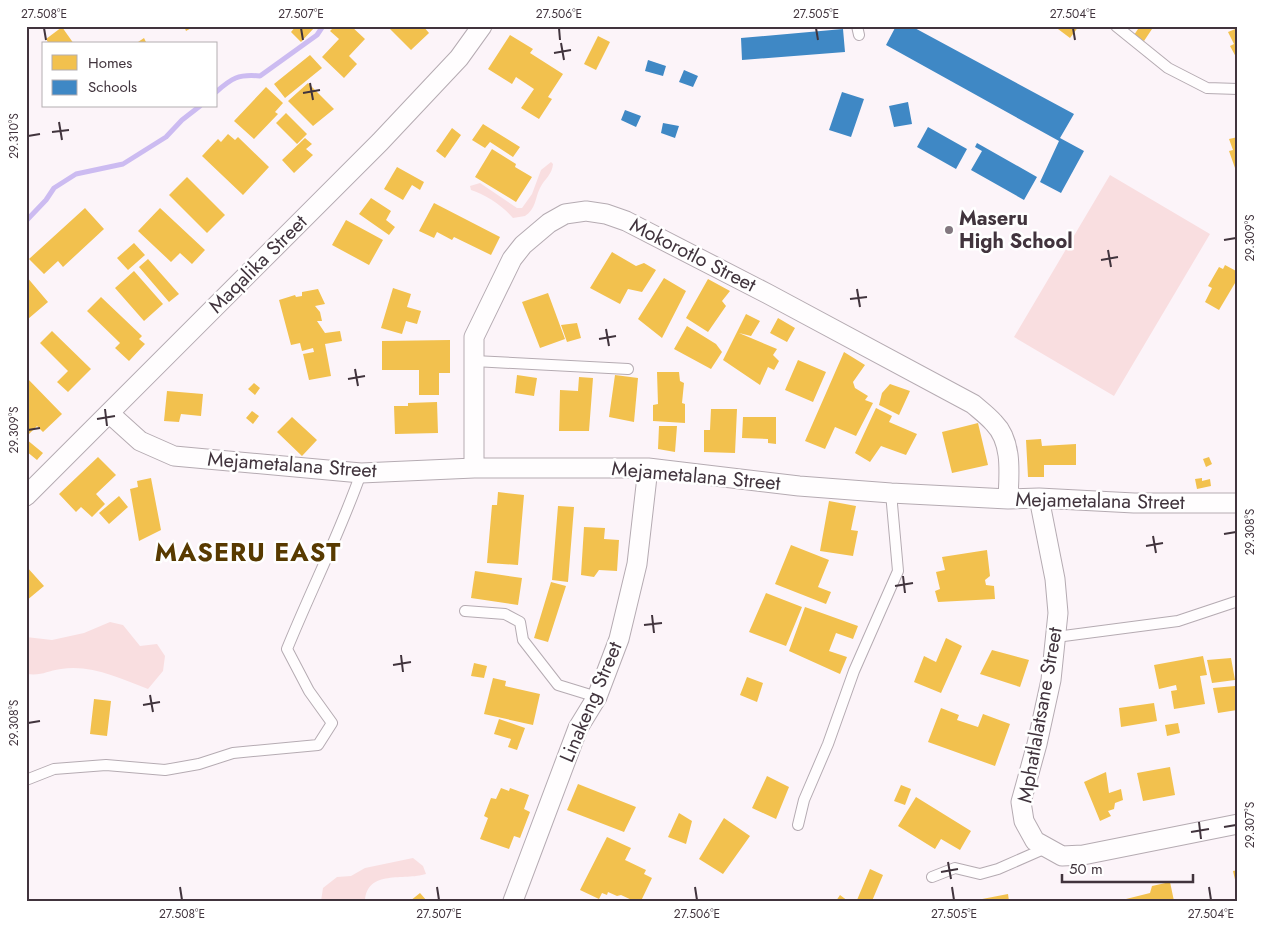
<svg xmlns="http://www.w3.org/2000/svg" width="1264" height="927" viewBox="0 0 1264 927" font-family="Jost,sans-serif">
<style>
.green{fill:#f9dee0}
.homes{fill:#f2c14e}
.schools{fill:#3f88c5}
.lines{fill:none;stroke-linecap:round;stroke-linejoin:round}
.stream{stroke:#ccbbf1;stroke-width:5}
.service-casing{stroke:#b5abb2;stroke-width:12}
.minor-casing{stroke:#b5abb2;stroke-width:21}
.service{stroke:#fffdfe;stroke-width:10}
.minor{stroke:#fffdfe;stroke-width:19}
.ticks{fill:none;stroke:#41343d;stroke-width:2}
.poi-dot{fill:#82777f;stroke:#fff;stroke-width:2}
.labels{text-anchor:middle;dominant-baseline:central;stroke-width:5;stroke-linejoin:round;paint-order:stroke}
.poi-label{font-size:20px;font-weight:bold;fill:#41343d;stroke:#fff;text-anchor:start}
.street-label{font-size:20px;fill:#41343d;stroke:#fff}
.district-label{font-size:25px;font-weight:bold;letter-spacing:1px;fill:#583a00;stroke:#fff}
.neatline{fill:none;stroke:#41343d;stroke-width:2}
.ticks-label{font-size:12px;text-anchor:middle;fill:#41343d}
</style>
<rect width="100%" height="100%" fill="#fcf4f9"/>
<!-- green -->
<path class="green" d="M551,162L553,164C552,175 545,178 540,188C535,198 536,209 525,216L513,218C504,207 485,194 471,190L470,186L480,183L517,208H522L532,194L541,170Z
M1110,175L1210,234L1114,396L1014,337Z
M110,622L123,625L140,646L157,644L165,656L163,671L148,689C121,679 91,664 61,669C46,671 43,676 26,674V637L52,640L84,633Z
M413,858L423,866L426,874C404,881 367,869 365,901H321L323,888L337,877L351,876L365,868Z"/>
<!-- homes -->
<path class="homes" d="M184,26H195L186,31Z
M296,26H312L314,28L301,42L291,32Z
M335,26H351L365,39L349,56L357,64L344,78L322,57L339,39L330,31Z
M387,26H423L429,33L411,50Z
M1054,26H1079L1070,38Z
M1140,26H1154L1144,41L1134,35Z
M62,27L74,44H49L46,39Z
M1238,28V57H1236L1230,46L1234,44L1228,32Z
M510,35L533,49L530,53L563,74L548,97L552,99L539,119L521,108L534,89L516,77L512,84L488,69Z
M598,36L610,42L596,70L584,64Z
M144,38L147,44H135Z
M310,55L322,68L285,98L274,84Z
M308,83L334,109L313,126L288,101Z
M266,87L283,103L275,112L278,114L254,139L234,121Z
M286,113L307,134L297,144L276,123Z
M483,124L520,147L513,157L490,142L485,148L472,140Z
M452,128L461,135L445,158L436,151Z
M228,134L235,140L238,137L269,167L243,195L202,156L218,139L221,142Z
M1238,137V167L1235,168L1229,151L1233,150L1229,139Z
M305,138L312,144L306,149L313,155L294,173L282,160Z
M492,149L516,164L515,167L532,177L516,202L475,177Z
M397,167L424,182L420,190L412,185L403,200L384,189Z
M187,177L225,215L207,233L169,195Z
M371,198L391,211L386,220L395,227L389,235L359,214Z
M434,203L500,237L491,255L454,237L452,240L437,232L434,238L419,231Z
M85,208L104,229L63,267L58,261L44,274L29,259Z
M160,208L205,250L192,264L180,253L171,262L138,231Z
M346,220L383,240L369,265L332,245Z
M134,243L145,255L128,270L117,258Z
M612,252L636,266L644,263L656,270L642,292L628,289L620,304L590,288Z
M148,259L179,294L169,302L139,267Z
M1225,265L1238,272V278L1219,310L1205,302L1212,288L1208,286L1219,267L1223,269Z
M134,271L163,304L144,321L115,288Z
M26,276L48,302L28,319L26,317Z
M664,278L686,291L662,338L638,319Z
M708,279L730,291L722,301L726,306L708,332L686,318Z
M393,288L411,294L407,307L421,311L417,324L406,321L402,334L381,328Z
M318,289L325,304L315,306L320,312L322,321H317L325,333L340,331L342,341L325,344L331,376L309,380L303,354L314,352L313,348L302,351L300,343L291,345L279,300L295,295L296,297L302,296V292Z
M548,293L565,339L540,348L522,302Z
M101,297L142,336L139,339L145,344L129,361L115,348L120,343L87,311Z
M746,314L760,321L751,336L739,333L777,349L773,355L779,361L774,370L768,367L760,385L723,360Z
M778,318L795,328L787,342L770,333Z
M577,323L581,338L567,342L561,325Z
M687,326L716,344L722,352L711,369L674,349Z
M52,331L91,369L68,392L57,382L68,371L40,343Z
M450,340V373H439V395H419V370H382V341Z
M844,352L865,365L853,382L855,388L868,396L865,400L873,403L856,436L835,427L825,449L805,441Z
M798,360L826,372L813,402L785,390Z
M657,372H679L680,381L684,383L682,403L685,404V423L653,421V405L658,404Z
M517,375L537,378L534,396L515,393Z
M615,375L638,378L634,422L609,417Z
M26,377L62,414L43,432L37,426L26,437Z
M579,377L593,378L589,431H559L560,390L578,391Z
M254,383L260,388L255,395L248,389Z
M890,384L910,391L899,415L879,405L882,393Z
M167,391L203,394L201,416L181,414L179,422L164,421Z
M437,402L438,433L395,434L394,406H408V403Z
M876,408L892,416L889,422L917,434L906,455L881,446L870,462L855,453Z
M711,409H737L735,453L704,452V430H710Z
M252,411L259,416L253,424L246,418Z
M292,417L317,440L302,456L277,432Z
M743,417H776V444L768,443V439L742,438Z
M978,423L988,465L952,473L942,432Z
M659,426H677L675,452L658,449Z
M26,439L43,453L37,460L26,451Z
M1041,439L1042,446L1076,444V465H1044V477H1028L1026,440Z
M98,457L116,475L96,494L105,504L92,517L81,507L76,512L59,494Z
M1209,457L1212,464L1206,467L1203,459Z
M151,478L161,530L139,541L130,489L138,487L137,481Z
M1202,478V481L1210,479L1211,486L1197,489L1195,479Z
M498,492L524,495L518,565L487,563L492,505H497Z
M119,496L128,507L109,524L99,513Z
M829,501L856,506L851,530L858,531L853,556L820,551Z
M558,506L574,507L568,582L552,580Z
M584,527L605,528L604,539L619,540L617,571L599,570L594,577L581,575Z
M791,545L829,560L818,587L831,592L826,604L775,584Z
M987,550L990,576L985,580L986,585L994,586L995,599L938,602L935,591L940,589L936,572L945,570L942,557Z
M26,566L44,586L26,601Z
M475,571L522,578L518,605L471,598Z
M551,582L566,586L548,642L534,638Z
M766,593L802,607L786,646L749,632Z
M805,607L858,626L853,639L836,633L829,651L847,657L840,674L789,651Z
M946,638L962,646L941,693L914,682L924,656L936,662Z
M992,650L1029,660L1020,687L980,674Z
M1203,656L1207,675L1200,676L1205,704L1174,709L1171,691L1177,690L1176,685L1159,689L1154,665Z
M1231,658L1235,680L1212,683L1207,660Z
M474,663L487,666L484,678L471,676Z
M747,677L763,683L757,702L740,695Z
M493,678L506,681L505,686L540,694L533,725L484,714Z
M1235,686L1237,710L1218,713L1213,688Z
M94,699L111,701L107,736L90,734Z
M1154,703L1157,721L1121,727L1119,708Z
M941,708L959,715L957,720L978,727L983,714L1010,724L995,766L928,742Z
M499,719L525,728L517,750L508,747L511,739L494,734Z
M1178,723L1180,733L1167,736L1165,725Z
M1170,767L1175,795L1143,801L1137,773Z
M1106,772L1109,793L1121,789L1123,800L1115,803L1114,809L1108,811L1111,816L1100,821L1084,782Z
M767,776L789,787L776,819L752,808Z
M578,784L636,807L624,832L567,810Z
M901,785L911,789L905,805L894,801Z
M501,788L509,791L510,788L529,795L524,809L530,812L520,838L514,836L509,849L480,839L488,818L484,816L491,798L496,799Z
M916,797L971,831L960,850L941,839L935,849L898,826Z
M679,813L692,821L686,844L668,837Z
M724,818L750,836L723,874L699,859Z
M607,837L631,848L625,860L646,870L644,874L652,878L641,901H634L621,895L617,896L608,892L607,895L602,893L599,899L580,890Z
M870,869L883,875L872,901H859L857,900Z
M1238,870V888H1237L1233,871Z
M1170,882L1174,901H1126V899L1150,893L1152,886Z
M420,893L427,901H410Z
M1008,894L1009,901H977V900Z
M840,895L848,901H836Z"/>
<!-- schools -->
<path class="schools" d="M896,26H911L1074,114L1060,138L1084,151L1061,193L1040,182L1059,141L886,45Z
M843,29L845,52L742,60L741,38Z
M648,60L666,66L663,76L645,71Z
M684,70L698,76L693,87L679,82Z
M842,92L864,99L851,137L829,130Z
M908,102L912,124L894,127L889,106Z
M625,110L641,116L636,127L621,120Z
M663,123L679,126L675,138L661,133Z
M928,127L967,149L956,169L917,147Z
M977,143L1037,177L1024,200L971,170L982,151L975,147Z"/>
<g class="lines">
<!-- stream -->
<path class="stream" d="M216,92C232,78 238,74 260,76L317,35L323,26
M26,221L46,200L54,188L76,174L123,164L166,137L182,120L200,106"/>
<defs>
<path id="service" d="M857,26L859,35
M1116,26L1168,68L1207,88L1238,89
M474,361L628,369
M465,611L505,614L520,622L523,640L558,685L597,697
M1056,637L1178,621L1238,601
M26,780L54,769L106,765L165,770L199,764L233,753L318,745L332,723L309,691L287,649C311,590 340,533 361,473
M798,825L804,800L828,744L854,671L898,571L891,493
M932,877L955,868L980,874L998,869L1046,848"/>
<path id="minor" d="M109,413L140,441L174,456L361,473L474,468H648L799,486L891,493L1008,499L1039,498L1134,503H1238
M474,468V337L512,259L523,245L549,223L565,214L586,211L606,214L626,221L768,294L973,404C980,410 988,416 994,423C1013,442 1009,475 1008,499
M26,496L380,142L459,58L482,26
M1039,498L1055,579L1058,613L1051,680L1037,744L1021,802L1024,821L1035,841L1062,856L1083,855L1238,824
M513,901L578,728L597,697L619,639L637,564L648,468"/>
</defs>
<!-- service casing -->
<use href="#service" class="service-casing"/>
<!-- minor casing -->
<use href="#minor" class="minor-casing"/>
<!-- service -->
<use href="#service" class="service"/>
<!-- minor -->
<use href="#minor" class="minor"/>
</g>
<!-- ticks -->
<path class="ticks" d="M44,28L46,40M301,28L303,40M559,28L560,40M816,28L818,40M1073,28L1075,40M561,43L564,60M554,53L571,50M310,83L313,100M303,93L320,90M59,122L62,140M52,132L69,130M28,136L40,134M1224,240L1236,238M1108,250L1111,267M1101,260L1118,257M857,289L860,307M850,299L867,297M606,329L609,346M599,339L616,336M355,369L358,386M348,379L365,376M105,409L107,426M97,419L115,416M28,430L40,428M1224,534L1236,532M1153,536L1156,553M1146,546L1163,543M903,576L905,593M895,586L913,583M652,615L654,633M644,625L662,623M401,655L403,672M393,665L411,662M150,695L153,712M143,705L160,702M28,723L40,721M1199,822L1201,839M1224,827L1236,825M1191,832L1209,829M948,862L951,879M941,872L958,869M180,887L182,900M437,887L439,900M695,887L697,900M952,887L954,900M1209,887L1211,900"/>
<!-- markers -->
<circle class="poi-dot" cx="949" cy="230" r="5"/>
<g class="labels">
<!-- poi labels -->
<g class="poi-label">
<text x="959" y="218">Maseru<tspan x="959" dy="23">High School</tspan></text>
</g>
<!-- street labels -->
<g class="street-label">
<text transform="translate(693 255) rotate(27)">Mokorotlo Street</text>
<text transform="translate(258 264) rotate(-45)">Maqalika Street</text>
<text transform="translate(292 465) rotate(4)">Mejametalana Street</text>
<text transform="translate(696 476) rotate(5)">Mejametalana Street</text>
<text transform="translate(1100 501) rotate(1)">Mejametalana Street</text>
<text transform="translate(591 702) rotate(-67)">Linakeng Street</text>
<text transform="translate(1040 715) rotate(-80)">Mphatlalatsane Street</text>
</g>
<!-- district labels -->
<g class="district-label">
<text x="248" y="552">MASERU EAST</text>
</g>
</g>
<!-- border -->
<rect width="1264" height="927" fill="none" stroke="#ffffff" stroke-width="55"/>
<!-- legend -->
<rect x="42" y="42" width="175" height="65" fill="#ffffff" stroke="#b3aeb1"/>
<rect x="52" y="55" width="25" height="15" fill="#f2c14e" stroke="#b3aeb1"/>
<text x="88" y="68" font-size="15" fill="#41343d">Homes</text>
<rect x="52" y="80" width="25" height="15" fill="#3f88c5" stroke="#b3aeb1"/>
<text x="88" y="92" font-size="15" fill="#41343d">Schools</text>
<!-- scale -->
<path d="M1062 874v8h131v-8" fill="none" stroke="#41343d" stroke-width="2.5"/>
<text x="1069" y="874" font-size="15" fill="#41343d" stroke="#ffffff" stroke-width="4" paint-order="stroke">50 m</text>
<rect x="28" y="28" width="1208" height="872" class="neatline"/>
<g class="ticks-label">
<text x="44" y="18">27.508°E</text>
<text x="301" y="18">27.507°E</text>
<text x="559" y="18">27.506°E</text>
<text x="816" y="18">27.505°E</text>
<text x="1073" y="18">27.504°E</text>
<text transform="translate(14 136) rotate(-90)" y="4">29.310°S</text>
<text transform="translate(1250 238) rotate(-90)" y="4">29.309°S</text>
<text transform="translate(14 430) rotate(-90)" y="4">29.309°S</text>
<text transform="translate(1250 532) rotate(-90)" y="4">29.308°S</text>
<text transform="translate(14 723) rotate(-90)" y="4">29.308°S</text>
<text transform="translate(1250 825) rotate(-90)" y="4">29.307°S</text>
<text x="182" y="918">27.508°E</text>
<text x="439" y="918">27.507°E</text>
<text x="697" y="918">27.506°E</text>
<text x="954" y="918">27.505°E</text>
<text x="1211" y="918">27.504°E</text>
</g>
</svg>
